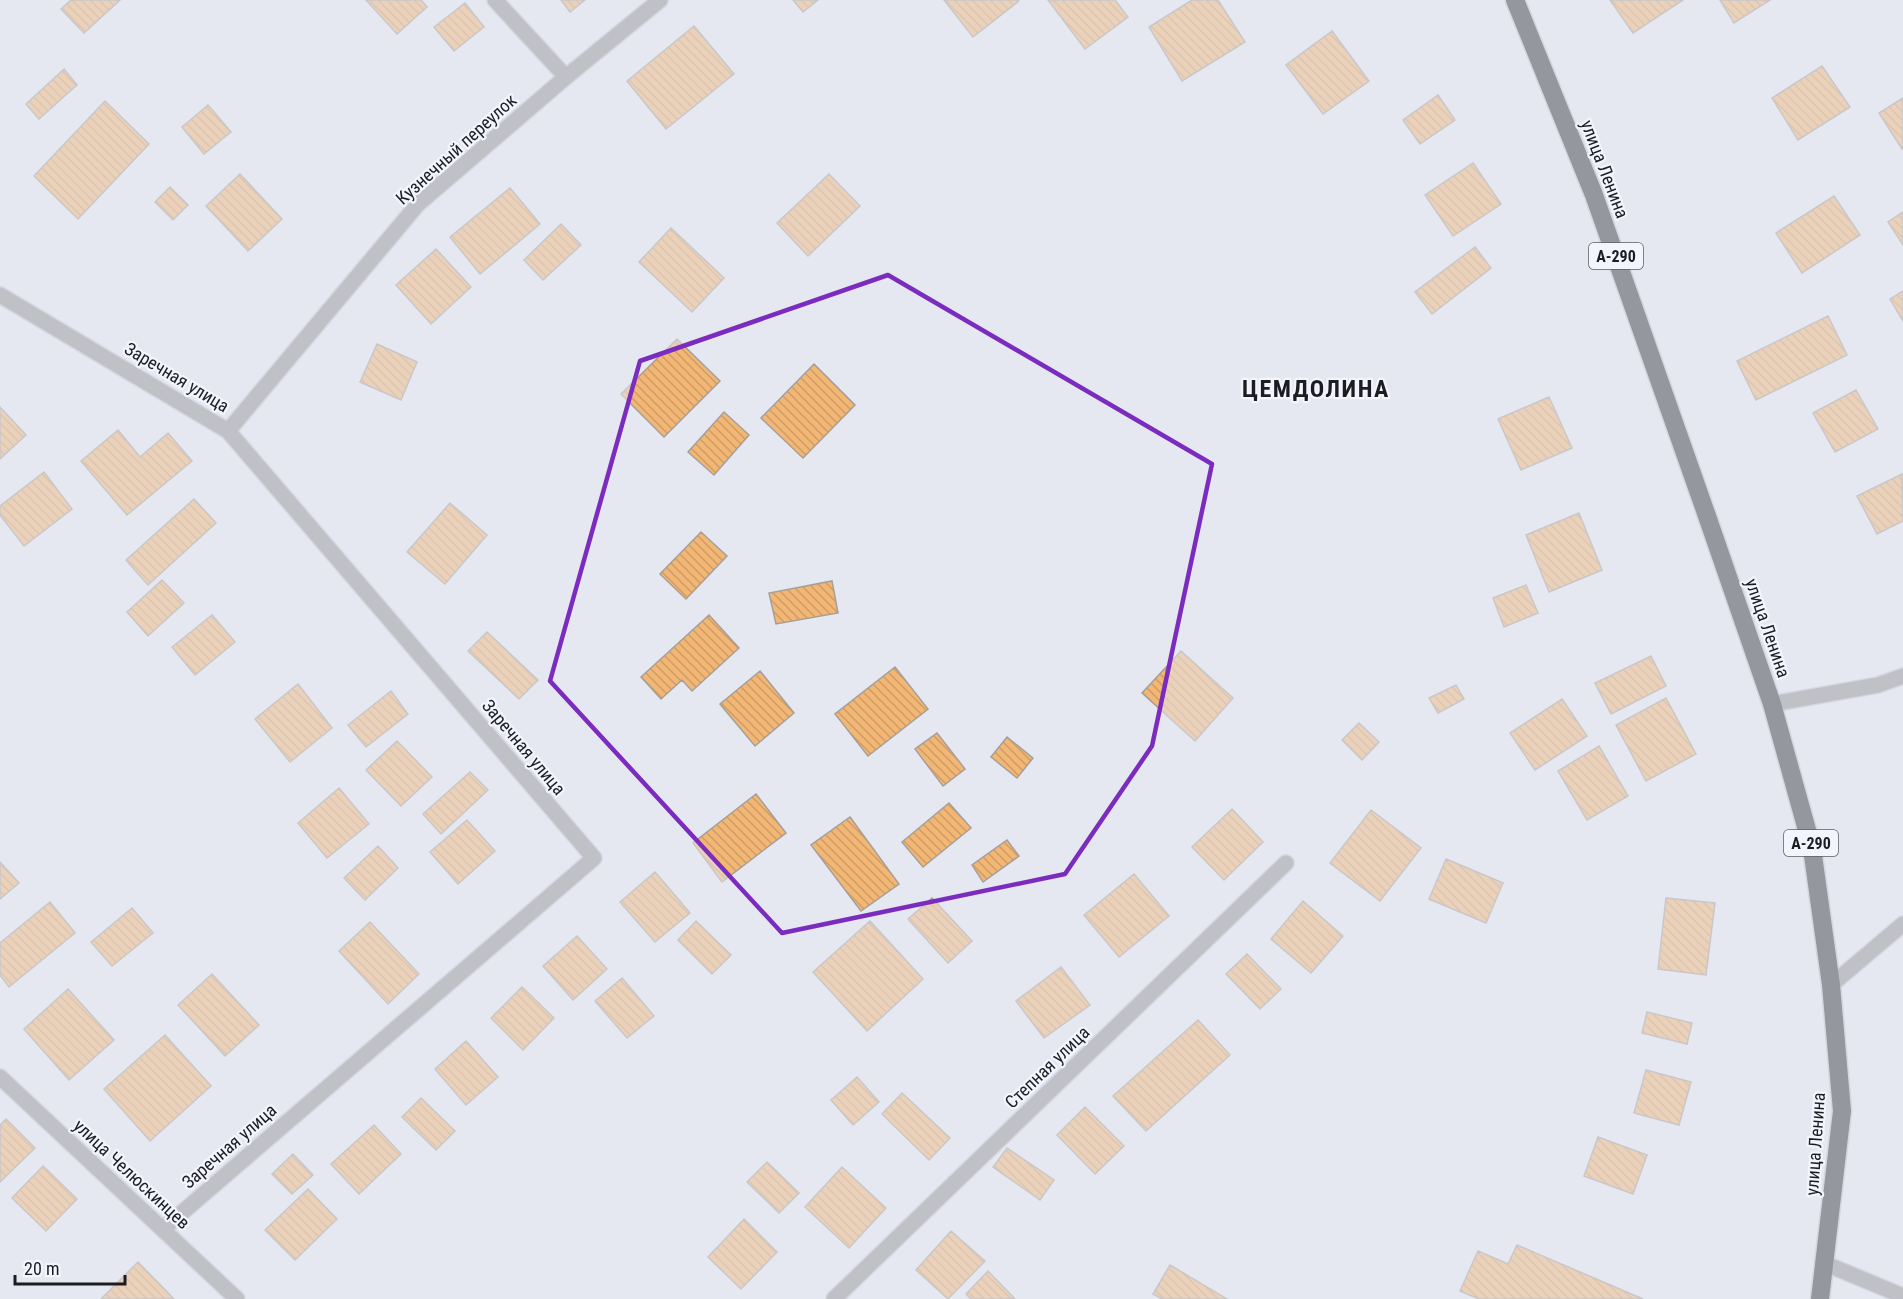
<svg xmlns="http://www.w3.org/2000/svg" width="1903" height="1299" viewBox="0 0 1903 1299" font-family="'Roboto Condensed',sans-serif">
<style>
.building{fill:url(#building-back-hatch);stroke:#a69f98;stroke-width:1.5}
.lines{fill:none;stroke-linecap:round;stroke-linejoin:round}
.lane-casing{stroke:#c2c3cc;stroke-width:18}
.street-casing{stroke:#c2c3cc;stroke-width:18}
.highway-casing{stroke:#c2c3cc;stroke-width:21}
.lane{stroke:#919296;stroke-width:15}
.street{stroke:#919296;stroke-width:15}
.highway{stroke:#34353c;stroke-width:18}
.marked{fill:none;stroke:#7b2cbf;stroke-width:4.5;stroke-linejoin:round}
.labels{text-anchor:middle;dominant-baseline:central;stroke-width:4.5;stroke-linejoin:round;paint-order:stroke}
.shield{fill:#f3f5fe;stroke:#5d5e63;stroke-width:1.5}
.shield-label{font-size:16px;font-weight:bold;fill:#1d1d21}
.street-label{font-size:18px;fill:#1d1d21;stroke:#f3f5fe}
.district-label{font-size:24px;font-weight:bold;letter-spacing:1.5px;fill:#1d1d21;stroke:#f3f5fe}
</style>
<defs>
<pattern id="building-back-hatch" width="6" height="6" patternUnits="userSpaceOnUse" patternTransform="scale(1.5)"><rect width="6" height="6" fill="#f2b775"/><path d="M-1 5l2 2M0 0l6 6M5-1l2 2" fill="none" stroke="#cf9d65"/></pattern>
</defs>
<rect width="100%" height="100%" fill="#e6e8f1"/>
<!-- building -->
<path class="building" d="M71,0H120L84,33L61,9Z
M366,0H421L427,7L397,34Z
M561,0H585L570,12Z
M793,0H818L803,12Z
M944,0H1018L1019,1L973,37Z
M1048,0H1115L1128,17L1085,49Z
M1192,0H1218L1245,42L1182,81L1149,27Z
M1610,0H1683L1633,33Z
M1720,0H1770L1734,23Z
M465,3L484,27L454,51L434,27Z
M694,26L734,74L666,129L627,81Z
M1332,31L1369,81L1323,114L1286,65Z
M1822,66L1850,107L1798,140L1772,98Z
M64,69L77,85L39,119L26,104Z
M1438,95L1455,120L1420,144L1403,120Z
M1903,98V148L1902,149L1879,113Z
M105,101L149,144L78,219L34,176Z
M208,105L231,132L204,154L182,127Z
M1473,163L1501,204L1453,236L1425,195Z
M240,174L282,219L248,251L206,206Z
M829,174L860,206L808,256L777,223Z
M170,187L188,205L173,220L155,202Z
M510,188L540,224L480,274L450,237Z
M1834,196L1860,235L1802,273L1776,233Z
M1903,212V245L1888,222Z
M561,224L581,245L543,280L524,260Z
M671,228L724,278L692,312L639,262Z
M1475,247L1491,268L1432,314L1415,292Z
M436,249L471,287L431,324L396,285Z
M1903,291V321L1890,299Z
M1828,316L1847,355L1756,400L1737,361Z
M677,339L720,381L664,437L621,394Z
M377,344L417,362L401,400L360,382Z
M814,364L855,405L803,458L761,418Z
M1856,390L1878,429L1835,452L1813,413Z
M1549,397L1572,448L1521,470L1498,419Z
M0,407L26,435L0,459Z
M724,412L749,435L714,475L688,452Z
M118,430L140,457L168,433L192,461L127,515L81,461Z
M44,472L72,509L24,546L0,515V506Z
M1902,474L1903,521L1877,534L1857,496Z
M194,499L216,523L148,585L126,560Z
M450,503L487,535L445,584L407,552Z
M1579,513L1602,570L1549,592L1526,535Z
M701,532L727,556L686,599L660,574Z
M162,580L184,603L148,636L127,612Z
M832,581L838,613L776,624L769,593Z
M1526,585L1538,613L1504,627L1493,598Z
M212,615L235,642L195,675L172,647Z
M709,615L739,648L692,691L682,680L661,699L641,677Z
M487,632L538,680L519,699L468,651Z
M1181,651L1233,698L1195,741L1142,693Z
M1651,656L1666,686L1611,714L1595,683Z
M895,667L928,709L868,756L835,714Z
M760,671L794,713L755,746L720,704Z
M298,684L332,728L290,762L255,719Z
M1456,685L1464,699L1438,713L1429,698Z
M391,691L408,714L366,747L348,725Z
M1666,698L1696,754L1646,781L1616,725Z
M1562,699L1587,736L1535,770L1510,733Z
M1359,723L1379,742L1362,760L1342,740Z
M937,733L965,769L943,786L915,749Z
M1007,737L1033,758L1017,778L991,757Z
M397,741L432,777L401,806L366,770Z
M1599,746L1628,796L1587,820L1558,771Z
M470,772L488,790L441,834L423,814Z
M339,788L369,824L327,858L298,823Z
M756,794L786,833L722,882L693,843Z
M949,803L971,828L923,867L902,842Z
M1232,809L1263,842L1224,880L1192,847Z
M1371,810L1421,848L1380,901L1330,863Z
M850,817L899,884L861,911L811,845Z
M467,820L495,851L458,884L430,852Z
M1007,840L1019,856L983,882L972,865Z
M378,846L398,868L365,900L344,878Z
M1446,859L1503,883L1486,923L1429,899Z
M0,862L19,883L0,899Z
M655,872L690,913L655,942L620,902Z
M1134,874L1169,916L1119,957L1084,915Z
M932,898L972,941L948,963L908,919Z
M1666,898L1715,903L1706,975L1658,969Z
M1303,901L1343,936L1311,973L1271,939Z
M50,902L75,933L9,987L0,975V943Z
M132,908L153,933L112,966L91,942Z
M696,921L731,955L712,974L678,940Z
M870,921L923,979L867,1031L813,972Z
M370,922L419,974L388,1004L339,951Z
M577,936L607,969L573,1000L543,966Z
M1247,954L1281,989L1260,1009L1226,974Z
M1061,967L1090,1005L1044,1038L1016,1001Z
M212,974L259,1025L225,1056L178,1005Z
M622,978L654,1016L627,1038L595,1001Z
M522,987L554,1018L523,1050L491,1018Z
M68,989L114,1040L69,1080L24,1029Z
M1647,1012L1692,1023L1687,1044L1642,1033Z
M1198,1020L1230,1055L1146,1131L1113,1096Z
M165,1035L211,1086L150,1141L104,1089Z
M466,1041L498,1077L466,1105L435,1069Z
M1646,1070L1691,1082L1679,1125L1634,1113Z
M857,1077L879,1102L853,1125L831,1100Z
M902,1093L950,1138L929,1160L882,1114Z
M421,1098L455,1131L436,1150L402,1117Z
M1085,1107L1124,1146L1095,1174L1057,1135Z
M6,1119L35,1148L0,1182V1125Z
M374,1125L401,1154L359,1194L331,1164Z
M1598,1137L1647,1155L1633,1194L1584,1176Z
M1007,1148L1054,1180L1040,1200L993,1167Z
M293,1154L313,1175L292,1194L272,1174Z
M767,1162L799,1193L779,1213L747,1182Z
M43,1166L77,1199L46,1231L12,1198Z
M842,1167L886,1208L849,1248L805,1207Z
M308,1189L337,1219L295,1260L265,1230Z
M744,1219L777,1252L741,1289L708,1257Z
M951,1231L985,1261L948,1299L916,1270Z
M1517,1245L1643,1299H1479L1460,1291L1478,1251L1508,1264Z
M138,1262L174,1299H101Z
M1170,1265L1227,1299H1162L1153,1294Z
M988,1271L1015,1299H971L966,1294Z"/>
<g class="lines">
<defs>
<path id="lane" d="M1831,985L1903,924"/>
<path id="street" d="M495,0L566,77
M0,295L228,431L594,858L163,1229
M228,431L418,204L566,77L660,0
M1772,704L1878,685L1903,676
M0,1077L237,1299
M1826,1264L1903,1296
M834,1299L1286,863"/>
<path id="highway" d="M1515,0L1594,195L1707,516L1772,704L1812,848L1831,985L1842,1111L1820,1299"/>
</defs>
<!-- lane casing -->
<use href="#lane" class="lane-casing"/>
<!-- street casing -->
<use href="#street" class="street-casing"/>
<!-- highway casing -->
<use href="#highway" class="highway-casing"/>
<!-- lane -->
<use href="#lane" class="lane"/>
<!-- street -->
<use href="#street" class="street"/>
<!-- highway -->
<use href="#highway" class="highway"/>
</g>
<!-- marked area -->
<path d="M0 0H1903V1299H0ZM888,275L1212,464L1152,746L1065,874L782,933L550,681L640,361Z" fill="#e6e8f1" fill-opacity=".55" fill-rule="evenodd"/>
<path class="marked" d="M888,275L1212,464L1152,746L1065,874L782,933L550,681L640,361Z"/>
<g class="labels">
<!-- shield labels -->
<g class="shield">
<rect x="1589" y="243" width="54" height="26" rx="4.5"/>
<rect x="1784" y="830" width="54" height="26" rx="4.5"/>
</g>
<g class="shield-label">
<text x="1616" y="256">А-290</text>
<text x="1811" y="843">А-290</text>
</g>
<!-- street labels -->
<g class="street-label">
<text transform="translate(456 149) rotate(-42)">Кузнечный переулок</text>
<text transform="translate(1605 169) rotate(69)">улица Ленина</text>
<text transform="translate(177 377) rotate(31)">Заречная улица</text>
<text transform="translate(1768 628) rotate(71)">улица Ленина</text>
<text transform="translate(524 747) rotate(50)">Заречная улица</text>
<text transform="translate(1047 1067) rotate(-44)">Степная улица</text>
<text transform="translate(1815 1144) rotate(-86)">улица Ленина</text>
<text transform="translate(229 1146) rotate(-41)">Заречная улица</text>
<text transform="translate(132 1174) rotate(43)">улица Челюскинцев</text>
</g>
<!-- district labels -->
<g class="district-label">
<text x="1316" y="389">ЦЕМДОЛИНА</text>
</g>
</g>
<!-- scale -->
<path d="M15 1275v9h110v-9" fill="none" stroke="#1d1d21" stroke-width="3"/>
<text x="24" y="1275" font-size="18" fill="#1d1d21" stroke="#f3f5fe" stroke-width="4.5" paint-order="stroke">20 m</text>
</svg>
